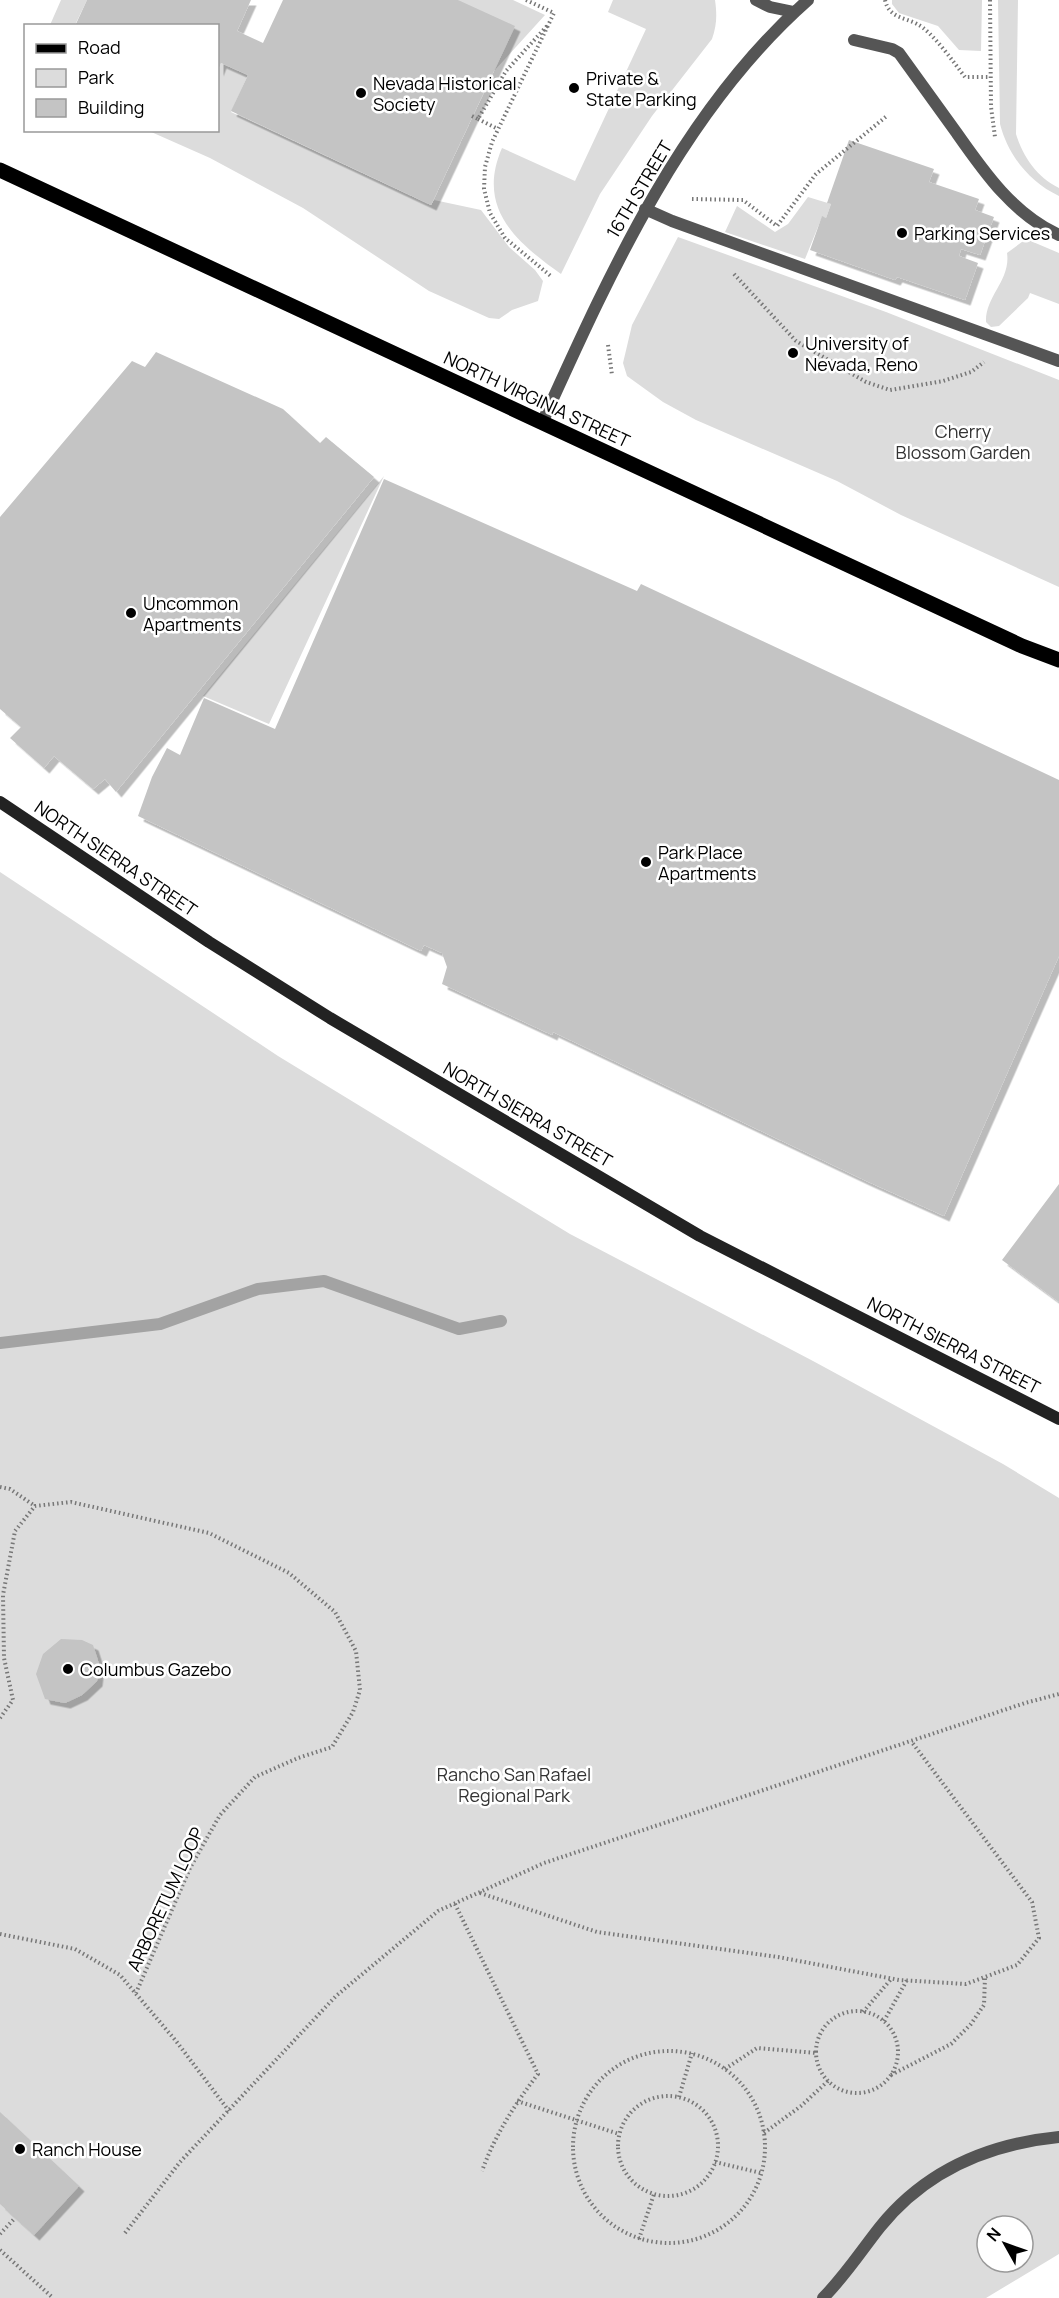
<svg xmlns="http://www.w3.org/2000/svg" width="1059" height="2298" viewBox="0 0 1059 2298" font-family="Manrope,sans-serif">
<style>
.green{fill:#dcdcdc;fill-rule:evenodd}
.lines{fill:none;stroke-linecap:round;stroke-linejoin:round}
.stream{stroke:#a3a3a3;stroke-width:12}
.building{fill:#c4c4c4;filter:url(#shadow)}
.path{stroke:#777;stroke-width:4;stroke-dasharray:1.5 3;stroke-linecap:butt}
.lane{stroke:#555;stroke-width:12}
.street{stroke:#555;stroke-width:12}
.secondary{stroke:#222;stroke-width:12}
.primary{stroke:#000;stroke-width:15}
.poi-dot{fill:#000;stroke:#fff;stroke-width:2}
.labels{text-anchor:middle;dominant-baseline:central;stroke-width:5;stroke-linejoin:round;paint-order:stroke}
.poi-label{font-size:18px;fill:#000;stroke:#fff;text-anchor:start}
.street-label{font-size:18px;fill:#000;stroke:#fff}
.park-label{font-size:18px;fill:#333;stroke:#fff}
</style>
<defs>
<filter id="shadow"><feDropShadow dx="5.5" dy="5.5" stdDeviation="0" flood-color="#0004"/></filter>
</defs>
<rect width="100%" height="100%" fill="#fff"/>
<!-- green -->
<path class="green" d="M61,0H87L75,25H50Z
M458,0H513L545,15L494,71Z
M613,0H715C717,14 717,25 712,39L652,116L600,194L561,274C516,242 476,208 502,148L575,181L646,29L608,12Z
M892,0H982L981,51L959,50L938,26L899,13L892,4Z
M998,0H1018L1016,134C1023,157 1037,177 1059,188V196C1029,182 1008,155 1000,124Z
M221,63L248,75L231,112L431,205L434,200L481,210L509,247L535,270L543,281L538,301L512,310L499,319L489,318L429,291L303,208L210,158L149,131L218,130V71Z
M808,197L831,204L826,218L822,217L805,259L725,232L737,206L775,232L788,224Z
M678,237L886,312L1059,380V587L901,515L837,481L696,420L663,402L627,376L623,363L632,325Z
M1026,239L1059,253V304L1030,293L1028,298L999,326L991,327L986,322C985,296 1011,280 1007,253Z
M384,476L269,724L203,696Z
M0,872L278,1056L570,1234L813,1361L1003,1464L1059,1498V2254L986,2298H0ZM987,2226H1023V2262H987Z"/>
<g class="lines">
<!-- stream -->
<path class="stream" d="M0,1343L160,1324L258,1289L324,1281L459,1329L501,1321"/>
</g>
<!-- building -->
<path class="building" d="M87,0H251L237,31L263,43L283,0H458L515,26L431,205L231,111L248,75L221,63L218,71V26H75Z
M849,140L934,169L929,182L979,199L975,210L994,217L980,255L961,249L959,256L978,263L965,300L897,277L895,280L810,250L822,216L826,218L831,204L827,203Z
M156,352L283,409L320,443L326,437L374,477L116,792L105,779L93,789L54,756L44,768L10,738L21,727L0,709V517L132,361L145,367Z
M384,479L637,591L641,584L1059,780V956L944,1216L864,1180L553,1032L552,1035L442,984L447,967L442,953L424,945L421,951L138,816L152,777L167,748L180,755L204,698L275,729Z
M1059,1184V1302L1002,1260Z
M61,1639L82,1640L93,1645L99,1664L97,1681L82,1695L65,1703L45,1699L36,1674L43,1654Z
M0,2112L79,2186L34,2235L0,2204Z"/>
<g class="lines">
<!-- path -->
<path class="path" d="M526,0L554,13L492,142L485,167L484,189L490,213L505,238L552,277
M885,0C889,18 904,17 917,24C931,30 955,64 965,77H990
M990,0L991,107L995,137
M472,116L478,119L506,71L547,26
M478,119L498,129
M692,199L743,200L777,226L816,174L888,115
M734,274L796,341L866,382L890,390L943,381L971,372L984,362
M608,345L612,375
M0,1487L10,1489L35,1506
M0,1718L13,1700L4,1658L3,1595L15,1531L35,1506L71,1502L209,1533L289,1573L335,1612L356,1651L360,1690L353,1712L332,1747L298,1758L255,1777L220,1815L190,1868L136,1993
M480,1893L597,1932L778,1957L899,1980L966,1984L1017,1965L1039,1938L1032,1902L911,1741
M455,1904L538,2074C515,2104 495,2135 482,2171
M0,1934L75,1949L120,1975L176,2041L229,2111
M816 2052a41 41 0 1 1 82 0a41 41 0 1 1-82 0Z
M863,2012L892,1978
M884,2021L907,1980
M573 2147a96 96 0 1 1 192 0a96 96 0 1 1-192 0Z
M725,2069L757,2048L816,2053
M891,2075L951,2044L971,2024L984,2005L985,1977
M618 2146a50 50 0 1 1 100 0a50 50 0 1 1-100 0Z
M679,2097L692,2053
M517,2101L619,2134
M764,2133L801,2106L828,2081
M715,2162L761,2173
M125,2233L180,2162L336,1996L438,1911L544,1863L1025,1703L1059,1694
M0,2234L15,2218
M639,2239L654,2194
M0,2250L53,2298"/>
<!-- lane -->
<path class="lane" d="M756,0L770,7L794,12
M854,40L892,49L899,53C918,79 937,106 956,132C984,172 1013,214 1059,235
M645,209L672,221L1059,361
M542,423C610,273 682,111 808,0"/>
<!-- street -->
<path class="street" d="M823,2298C845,2276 861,2251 880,2227C926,2170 988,2144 1059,2137"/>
<!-- secondary -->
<path class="secondary" d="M0,802L209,942L330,1018L700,1236L1059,1419"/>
<!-- primary -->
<path class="primary" d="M0,170L1022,646L1059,660"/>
</g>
<!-- markers -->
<g class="poi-dot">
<circle cx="574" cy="88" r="6"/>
<circle cx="361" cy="93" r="6"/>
<circle cx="902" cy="233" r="6"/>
<circle cx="793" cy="353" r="6"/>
<circle cx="131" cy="613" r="6"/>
<circle cx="646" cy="862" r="6"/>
<circle cx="68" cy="1669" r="6"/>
<circle cx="20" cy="2149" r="6"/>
</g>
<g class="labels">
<!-- poi labels -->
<g class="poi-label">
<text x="586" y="78">Private &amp;<tspan x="586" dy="21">State Parking</tspan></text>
<text x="373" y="83">Nevada Historical<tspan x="373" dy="21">Society</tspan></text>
<text x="914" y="233">Parking Services</text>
<text x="805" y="343">University of<tspan x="805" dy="21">Nevada, Reno</tspan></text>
<text x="143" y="603">Uncommon<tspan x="143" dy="21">Apartments</tspan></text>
<text x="658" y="852">Park Place<tspan x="658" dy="21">Apartments</tspan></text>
<text x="80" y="1669">Columbus Gazebo</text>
<text x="32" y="2149">Ranch House</text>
</g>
<!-- street labels -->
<g class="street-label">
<text transform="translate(639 189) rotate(-59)">16TH STREET</text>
<text transform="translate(537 399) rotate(25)">NORTH VIRGINIA STREET</text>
<text transform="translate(116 858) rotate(34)">NORTH SIERRA STREET</text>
<text transform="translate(528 1114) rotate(30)">NORTH SIERRA STREET</text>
<text transform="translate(954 1345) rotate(27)">NORTH SIERRA STREET</text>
<text transform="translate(165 1899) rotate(-65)">ARBORETUM LOOP</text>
</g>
<!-- park labels -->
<g class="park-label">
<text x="963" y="431">Cherry<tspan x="963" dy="21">Blossom Garden</tspan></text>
<text x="514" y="1774">Rancho San Rafael<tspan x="514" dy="21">Regional Park</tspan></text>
</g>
</g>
<!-- legend -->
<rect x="24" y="24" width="195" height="108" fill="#ffffff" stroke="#999999" stroke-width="1.5"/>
<rect x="36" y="44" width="30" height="9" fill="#000000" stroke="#999999" stroke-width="1.5"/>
<text x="78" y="54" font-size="18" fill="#000000">Road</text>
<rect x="36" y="69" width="30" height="18" fill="#dcdcdc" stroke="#999999" stroke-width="1.5"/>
<text x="78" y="84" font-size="18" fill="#000000">Park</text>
<rect x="36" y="99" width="30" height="18" fill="#c4c4c4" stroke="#999999" stroke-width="1.5"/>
<text x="78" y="114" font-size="18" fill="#000000">Building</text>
<!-- north arrow -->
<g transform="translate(1005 2244) rotate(310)"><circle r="28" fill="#ffffff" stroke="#999999" stroke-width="1.5"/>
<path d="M0-4.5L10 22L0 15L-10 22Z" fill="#000000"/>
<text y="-9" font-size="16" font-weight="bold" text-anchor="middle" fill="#000000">N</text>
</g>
</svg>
